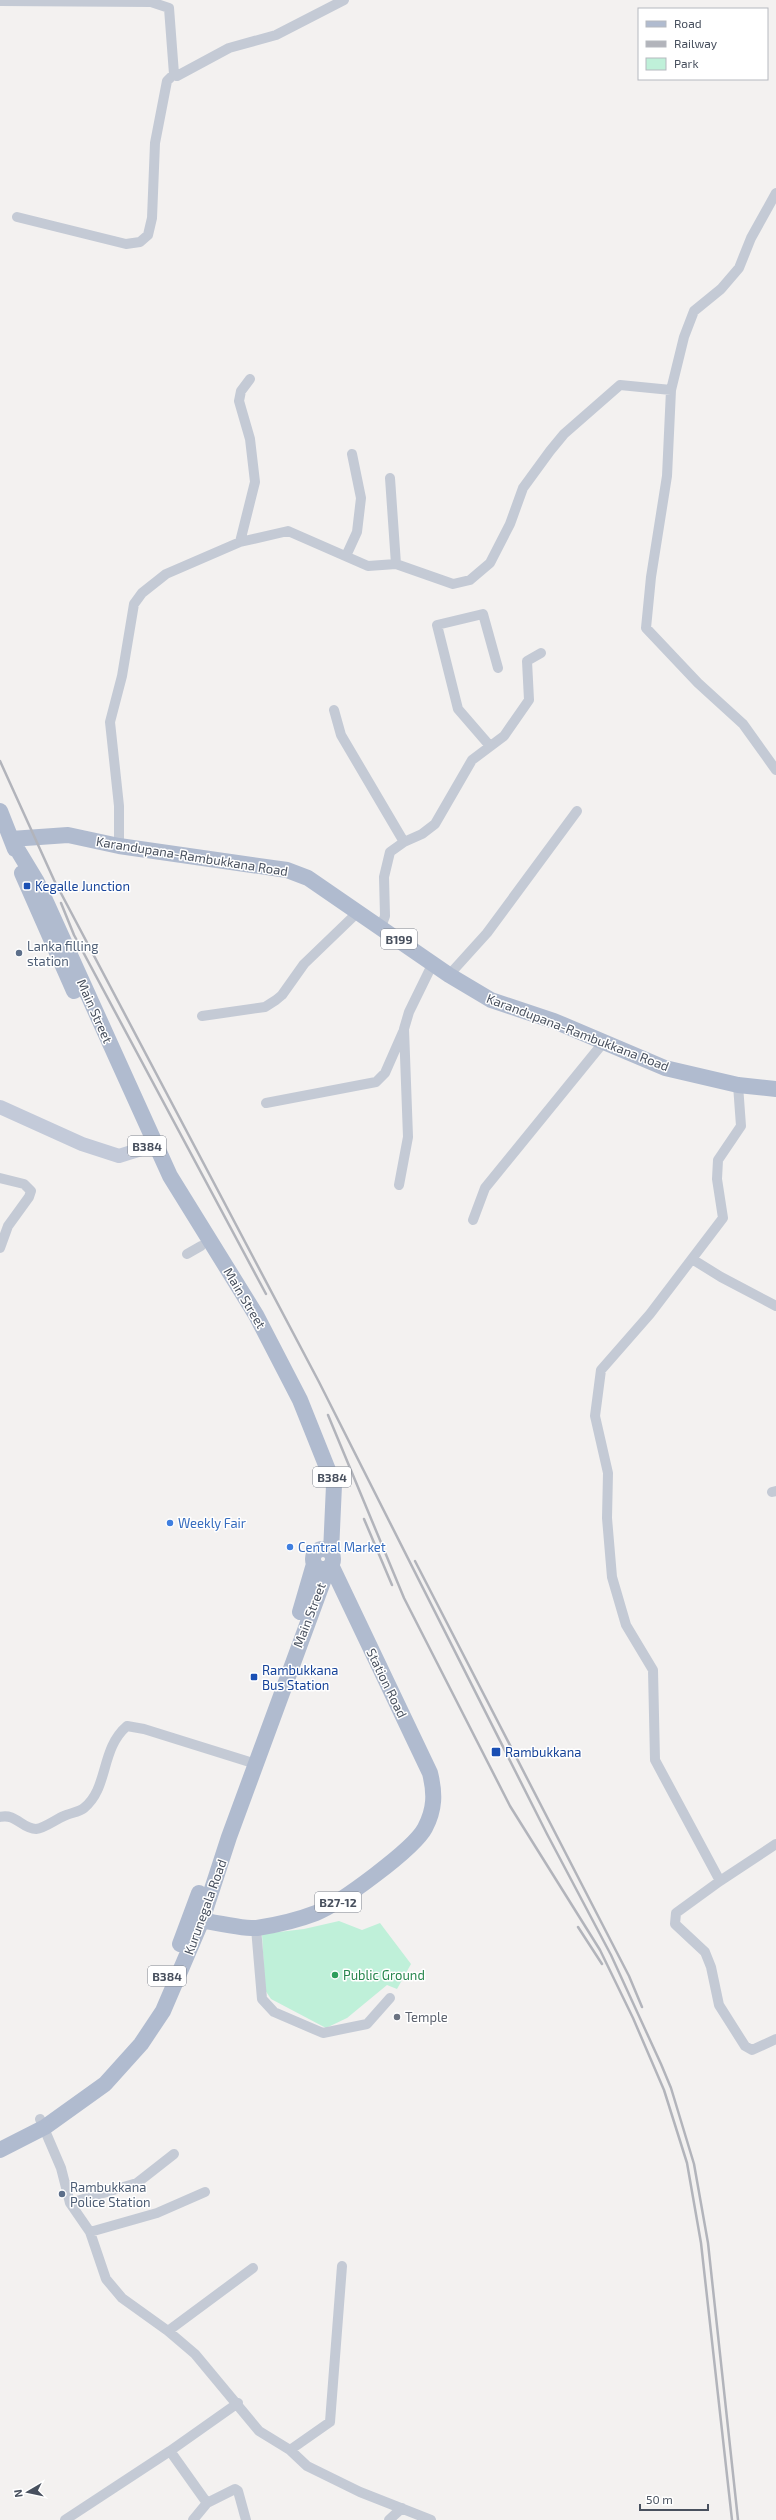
<svg xmlns="http://www.w3.org/2000/svg" width="776" height="2520" viewBox="0 0 776 2520" font-family="'Exo 2',sans-serif">
<style>
.green{fill:#bff0d9}
.lines{fill:none;stroke-linecap:round;stroke-linejoin:round}
.street{stroke:#c4cad5;stroke-width:10}
.secondary{stroke:#c3cad9;stroke-width:14}
.primary{stroke:#b0bbcf;stroke-width:16}
.rail{stroke:#b2b4bb;stroke-width:2.5}
.transit-dot{fill:#1a4fb4;stroke:#fff;stroke-width:1.5}
.service-dot{fill:#5c6f8a;stroke:#fff;stroke-width:1.5}
.shop-dot{fill:#3f7fe0;stroke:#fff;stroke-width:1.5}
.leisure-dot{fill:#2e9e5b;stroke:#fff;stroke-width:1.5}
.worship-dot{fill:#6b7280;stroke:#fff;stroke-width:1.5}
.labels{text-anchor:middle;dominant-baseline:central;stroke-width:3;stroke-linejoin:round;paint-order:stroke}
.shield{fill:#fff;stroke:#7f848e;stroke-width:1}
.shield-label{font-size:12px;font-weight:bold;fill:#48505e}
.street-label{font-size:13px;fill:#48505e;stroke:#fff}
.transit-label{font-size:13px;fill:#164399;stroke:#fff;text-anchor:start}
.service-label{font-size:13px;fill:#4e5e75;stroke:#fff;text-anchor:start}
.shop-label{font-size:13px;fill:#366cbe;stroke:#fff;text-anchor:start}
.leisure-label{font-size:13px;fill:#27864d;stroke:#fff;text-anchor:start}
.worship-label{font-size:13px;fill:#5b616d;stroke:#fff;text-anchor:start}
</style>
<rect width="100%" height="100%" fill="#f3f1f0"/>
<!-- green -->
<path class="green" d="M339,1921L362,1930L380,1923L411,1964L397,1989L387,1985L347,2018L326,2028L271,1999L265,1990L262,1934L304,1929Z"/>
<g class="lines">
<!-- street -->
<path class="street" d="M0,1L151,2L169,8L174,74L177,76L229,48L276,35L344,0
M776,193L751,238L739,268L721,289L694,311L684,337L671,390L667,476L651,577L646,628L698,683L743,724L776,770
M17,217L126,244L140,242L148,235L152,218L155,143L167,81L174,74
M390,478L396,564
M240,542L255,482L250,439L239,401L241,391L250,379
M346,556L357,532L361,498L352,454
M334,710L341,735L404,842
M490,746L458,709L437,625L483,614L498,668
M119,846V806L110,722L122,676L134,604L142,593L166,574L240,542L288,531L368,566L396,564L453,584L470,580L490,563L510,524L523,488L550,451L564,434L620,385L671,390
M381,927L385,916L384,877L390,852L404,842L422,834L435,824L472,760L504,736L529,700L527,661L541,653
M449,975L487,933L577,811
M202,1016L265,1007L276,1000L282,995L304,964L358,912
M738,1085L741,1126L718,1160L717,1179L723,1218L650,1314L601,1370L595,1416L608,1473L607,1518L612,1577L626,1625L653,1670L655,1760L720,1881L776,1844
M266,1103L376,1082L385,1073L403,1032
M0,1178L24,1184L31,1191L29,1197L8,1226L0,1248
M399,1185L408,1137L404,1029L409,1012L433,963
M473,1220L485,1188L603,1043
M187,1254L201,1246
M692,1259L721,1277L776,1306
M772,1492L776,1491
M0,1817C16,1813 22,1829 36,1829C45,1828 56,1819 64,1816C70,1813 79,1812 84,1808C109,1788 100,1749 127,1726L144,1729L256,1764
M720,1881L676,1913L675,1924L705,1952L711,1967L719,2005L745,2046L752,2050L776,2039
M256,1928L262,1999L274,2012L323,2033L367,2024L390,1998
M40,2119L61,2168L70,2203L90,2232L106,2279L122,2298L168,2331L195,2354L259,2431L290,2450L307,2466L360,2492L431,2520
M70,2203L137,2183L174,2154
M90,2232L157,2213L205,2192
M168,2331L253,2268
M290,2450L330,2422L342,2266
M170,2451L207,2503L193,2520
M207,2503L235,2489L238,2491L246,2520
M65,2520L170,2451L238,2403
M389,2520L402,2508"/>
<!-- secondary -->
<path class="secondary" d="M0,1107L82,1144L119,1156L154,1145"/>
<!-- primary -->
<path class="primary" d="M0,811L15,849
M11,839L68,835L119,846L287,870L308,878L449,975L491,1000L554,1021L665,1068L738,1085L776,1089
M11,839L37,882L170,1176L256,1315L300,1400L334,1485L331,1552
M22,873L74,991
M313 1559a10 10 0 1 1 20 0a10 10 0 1 1-20 0Z
M300,1612L314,1564
M191,1918C208,1921 242,1929 257,1928C276,1925 298,1920 316,1913C339,1904 414,1849 425,1828C435,1809 435,1793 430,1773L331,1565
M180,1944L199,1893
M0,2150L45,2127L105,2084L141,2044L163,2011L202,1920L229,1837L328,1568"/>
<!-- rail -->
<path class="rail" d="M0,761L54,880L319,1382L547,1834L611,1955L661,2064L671,2088L694,2164L708,2243L738,2520
M61,903L74,935L266,1294
M328,1415L404,1598L510,1806L600,1950L633,2018L664,2090L687,2163L701,2243L732,2520
M364,1519L392,1585
M415,1561L629,1976L642,2007
M578,1927L602,1964"/>
</g>
<!-- markers -->
<g class="transit-dot">
<rect x="23" y="882" width="8" height="8" rx="2"/>
<rect x="250" y="1673" width="8" height="8" rx="2"/>
<rect x="491" y="1747" width="10" height="10" rx="2"/>
</g>
<g class="service-dot">
<circle cx="19" cy="953" r="4"/>
<circle cx="62" cy="2194" r="4"/>
</g>
<g class="shop-dot">
<circle cx="170" cy="1523" r="4"/>
<circle cx="290" cy="1547" r="4"/>
</g>
<circle class="leisure-dot" cx="335" cy="1975" r="4"/>
<circle class="worship-dot" cx="397" cy="2017" r="4"/>
<g class="labels">
<!-- shield labels -->
<g class="shield">
<rect x="381" y="929" width="36" height="20" rx="3"/>
<rect x="128" y="1136" width="38" height="20" rx="3"/>
<rect x="313" y="1467" width="38" height="20" rx="3"/>
<rect x="315" y="1892" width="46" height="20" rx="3"/>
<rect x="148" y="1966" width="38" height="20" rx="3"/>
</g>
<g class="shield-label">
<text x="399" y="939">B199</text>
<text x="147" y="1146">B384</text>
<text x="332" y="1477">B384</text>
<text x="338" y="1902">B27-12</text>
<text x="167" y="1976">B384</text>
</g>
<!-- street labels -->
<g class="street-label">
<text transform="translate(192 856) rotate(9)">Karandupana-Rambukkana Road</text>
<text transform="translate(95 1011) rotate(66)">Main Street</text>
<text transform="translate(578 1032) rotate(21)">Karandupana-Rambukkana Road</text>
<text transform="translate(245 1298) rotate(59)">Main Street</text>
<text transform="translate(309 1615) rotate(-69)">Main Street</text>
<text transform="translate(387 1683) rotate(64)">Station Road</text>
<text transform="translate(205 1907) rotate(-70)">Kurunegala Road</text>
</g>
<!-- transit labels -->
<g class="transit-label">
<text x="35" y="886">Kegalle Junction</text>
<text x="262" y="1670">Rambukkana<tspan x="262" dy="15">Bus Station</tspan></text>
<text x="505" y="1752">Rambukkana</text>
</g>
<!-- service labels -->
<g class="service-label">
<text x="27" y="946">Lanka filling<tspan x="27" dy="15">station</tspan></text>
<text x="70" y="2187">Rambukkana<tspan x="70" dy="15">Police Station</tspan></text>
</g>
<!-- shop labels -->
<g class="shop-label">
<text x="178" y="1523">Weekly Fair</text>
<text x="298" y="1547">Central Market</text>
</g>
<!-- leisure labels -->
<g class="leisure-label">
<text x="343" y="1975">Public Ground</text>
</g>
<!-- worship labels -->
<g class="worship-label">
<text x="405" y="2017">Temple</text>
</g>
</g>
<!-- legend -->
<rect x="638" y="8" width="130" height="72" fill="#ffffff" stroke="#b6b9bf"/>
<rect x="646" y="21" width="20" height="6" fill="#b0bbcf" stroke="#b6b9bf"/>
<text x="674" y="28" font-size="12" fill="#48505e">Road</text>
<rect x="646" y="41" width="20" height="6" fill="#b2b4bb" stroke="#b6b9bf"/>
<text x="674" y="48" font-size="12" fill="#48505e">Railway</text>
<rect x="646" y="58" width="20" height="12" fill="#bff0d9" stroke="#b6b9bf"/>
<text x="674" y="68" font-size="12" fill="#48505e">Park</text>
<!-- north arrow -->
<g transform="translate(28 2492) rotate(261)" stroke="#ffffff" stroke-width="3" paint-order="stroke">
<path d="M0-3L7 15L0 10L-7 15Z" fill="#48505e"/>
<text y="-6" font-size="11" font-weight="bold" text-anchor="middle" fill="#48505e">N</text>
</g>
<!-- scale -->
<path d="M640 2504v6h68v-6" fill="none" stroke="#48505e" stroke-width="2"/>
<text x="646" y="2504" font-size="12" fill="#48505e" stroke="#ffffff" stroke-width="3" paint-order="stroke">50 m</text>
</svg>
